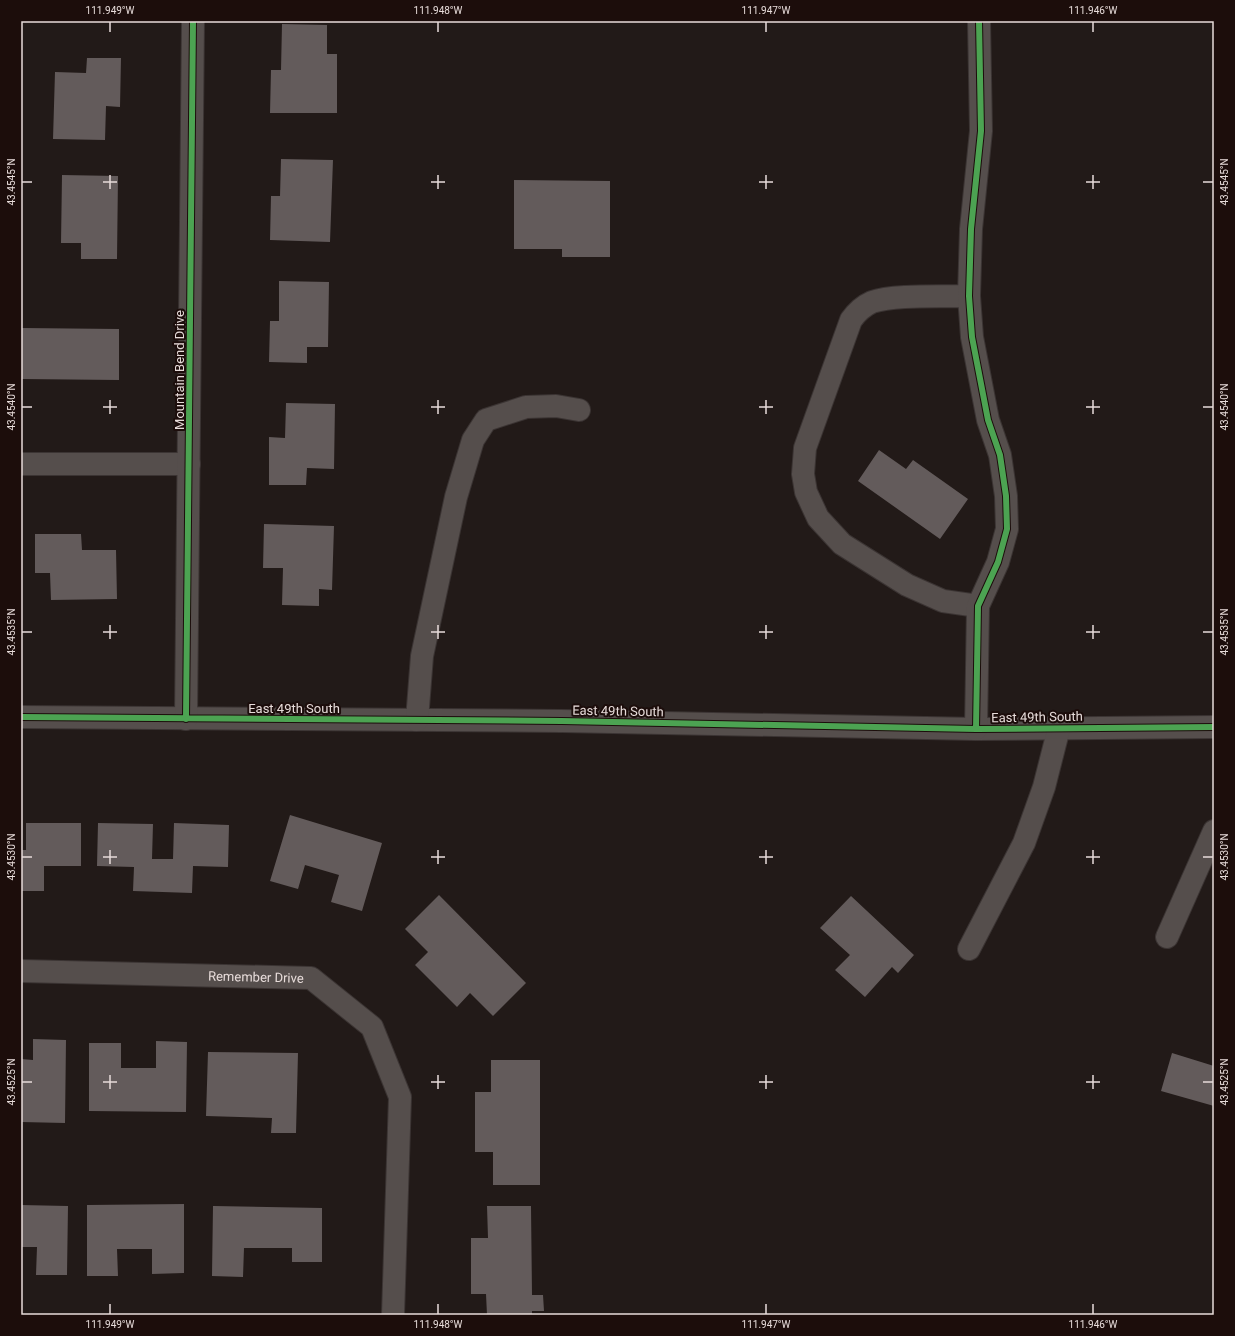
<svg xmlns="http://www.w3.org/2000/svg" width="1235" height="1336" viewBox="0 0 1235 1336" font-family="Roboto,sans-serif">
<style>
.building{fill:#635b5b}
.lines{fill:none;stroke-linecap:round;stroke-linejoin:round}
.minor-casing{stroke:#3b3433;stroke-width:24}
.minor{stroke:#554e4c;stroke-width:22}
.cycleway-casing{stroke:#1c0d0b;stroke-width:8}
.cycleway{stroke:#4ca352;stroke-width:6}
.ticks{fill:none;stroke:#e7dcda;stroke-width:1.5}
.labels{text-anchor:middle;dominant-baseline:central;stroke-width:4;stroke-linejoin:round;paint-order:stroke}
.street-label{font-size:13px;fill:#e7dcda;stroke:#1c0d0b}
.neatline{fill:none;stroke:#e7dcda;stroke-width:1.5}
.ticks-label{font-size:10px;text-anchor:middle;fill:#e7dcda}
</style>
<rect width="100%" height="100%" fill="#221a18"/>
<!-- building -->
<path class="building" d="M282,24L327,25V54H337V113H270L271,70H281Z
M87,58H121L120,107L106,106L105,140L53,139L55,72L86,73Z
M281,159L333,160L330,242L270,240L271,196H280Z
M62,175L118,176L117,259H81V243H61Z
M514,180L610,181V257H562V249H514Z
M279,281L329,282L328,347H307V363L269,362L270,321H279Z
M22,328L119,329V380L22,379Z
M286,403L335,404L334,469L307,468L306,485H269V437L285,438Z
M879,450L906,469L913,460L968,499L940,539L858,481Z
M264,524L334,526L332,590L319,589V606L282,605L283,568H263Z
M35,534H81L82,550H116L117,599L51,600L50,573H35Z
M290,815L382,843L362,911L331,902L339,875L305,865L298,889L270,881Z
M26,823H81V866H44V891H21V850H26Z
M98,823L153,824L152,859H173L174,823L229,825L228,867L193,866L192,893L133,891L134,867L97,866Z
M439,895L526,983L493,1016L470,993L457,1007L415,965L428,952L405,929Z
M851,896L914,955L898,973L892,967L865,997L835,970L850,955L820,928Z
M33,1039L66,1040L65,1123L21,1122V1059L33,1060Z
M156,1041L187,1042L186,1112L89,1111V1043H121V1068H156Z
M208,1052L298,1053L296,1133H271L272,1118L206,1116Z
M1172,1053L1214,1066V1106L1161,1091Z
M491,1060H540V1185H493V1152H475V1092H491Z
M184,1204V1273L152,1274V1249H117L118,1276H87V1205Z
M21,1205L68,1206L67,1275H36L37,1247H21Z
M213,1206L322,1208V1262H292V1248H244L243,1277L212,1276Z
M487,1206H531L532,1295H543L544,1311H532V1315H487L486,1294H471V1238H488Z"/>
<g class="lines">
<defs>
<g id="minor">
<path d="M969,296C943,297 894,294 872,302C863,306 856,313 851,320L805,448L803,474L806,492L818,518L842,544L907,585L943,601L978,606"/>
<path d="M21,464H189"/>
<path d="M21,717L562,721L976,729L1214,727"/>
<path d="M186,719L193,21"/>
<path d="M417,720L422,656L456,497L473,440L486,420L526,407L556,406L579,410"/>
<path d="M976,729L978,606L998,562L1007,529L1006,496L1000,455L988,420L972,337L969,296L971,229L981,131L979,21"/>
<path d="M1167,937L1214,831"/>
<path d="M969,949L1024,843L1044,787L1059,728"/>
<path id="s1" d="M21,971L311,978L372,1027L400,1097L393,1315"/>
</g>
</defs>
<!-- minor casing -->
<use href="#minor" class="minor-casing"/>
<!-- minor -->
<use href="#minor" class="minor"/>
<defs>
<path id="cycleway" d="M21,717L562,721L976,729L1214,727
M186,719L193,21
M976,729L978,606L998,562L1007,529L1006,496L1000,455L988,420L972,337L969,296L971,229L981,131L979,21"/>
</defs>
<!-- cycleway casing -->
<use href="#cycleway" class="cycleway-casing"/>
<!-- cycleway -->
<use href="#cycleway" class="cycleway"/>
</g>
<!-- ticks -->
<path class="ticks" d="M110,22V32M438,22V32M766,22V32M1093,22V32M110,175V189M438,175V189M766,175V189M1093,175V189M22,182H32M103,182H117M431,182H445M759,182H773M1086,182H1100M1203,182H1213M110,400V414M438,400V414M766,400V414M1093,400V414M22,407H32M103,407H117M431,407H445M759,407H773M1086,407H1100M1203,407H1213M110,625V639M438,625V639M766,625V639M1093,625V639M22,632H32M103,632H117M431,632H445M759,632H773M1086,632H1100M1203,632H1213M110,850V864M438,850V864M766,850V864M1093,850V864M22,857H32M103,857H117M431,857H445M759,857H773M1086,857H1100M1203,857H1213M110,1075V1089M438,1075V1089M766,1075V1089M1093,1075V1089M22,1082H32M103,1082H117M431,1082H445M759,1082H773M1086,1082H1100M1203,1082H1213M110,1304V1314M438,1304V1314M766,1304V1314M1093,1304V1314"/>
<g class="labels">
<!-- street labels -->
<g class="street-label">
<text transform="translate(179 370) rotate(-90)">Mountain Bend Drive</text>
<text x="294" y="708">East 49th South</text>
<text transform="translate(618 711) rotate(1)">East 49th South</text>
<text transform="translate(1037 717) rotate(-1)">East 49th South</text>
<text stroke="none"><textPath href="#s1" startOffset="235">Remember Drive</textPath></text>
</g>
</g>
<!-- border -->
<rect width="1235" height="1336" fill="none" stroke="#1c0d0b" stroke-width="44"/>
<rect x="22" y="22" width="1191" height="1292" class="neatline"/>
<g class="ticks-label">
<text x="110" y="14">111.949°W</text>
<text x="438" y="14">111.948°W</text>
<text x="766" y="14">111.947°W</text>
<text x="1093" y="14">111.946°W</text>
<text transform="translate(11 182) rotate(-90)" y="4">43.4545°N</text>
<text transform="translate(1224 182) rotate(-90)" y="4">43.4545°N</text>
<text transform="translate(11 407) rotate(-90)" y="4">43.4540°N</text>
<text transform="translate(1224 407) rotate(-90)" y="4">43.4540°N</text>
<text transform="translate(11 632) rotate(-90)" y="4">43.4535°N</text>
<text transform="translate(1224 632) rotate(-90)" y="4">43.4535°N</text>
<text transform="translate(11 857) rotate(-90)" y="4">43.4530°N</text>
<text transform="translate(1224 857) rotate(-90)" y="4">43.4530°N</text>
<text transform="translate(11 1082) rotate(-90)" y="4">43.4525°N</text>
<text transform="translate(1224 1082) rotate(-90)" y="4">43.4525°N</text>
<text x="110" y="1328">111.949°W</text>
<text x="438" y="1328">111.948°W</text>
<text x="766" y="1328">111.947°W</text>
<text x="1093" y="1328">111.946°W</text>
</g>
</svg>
